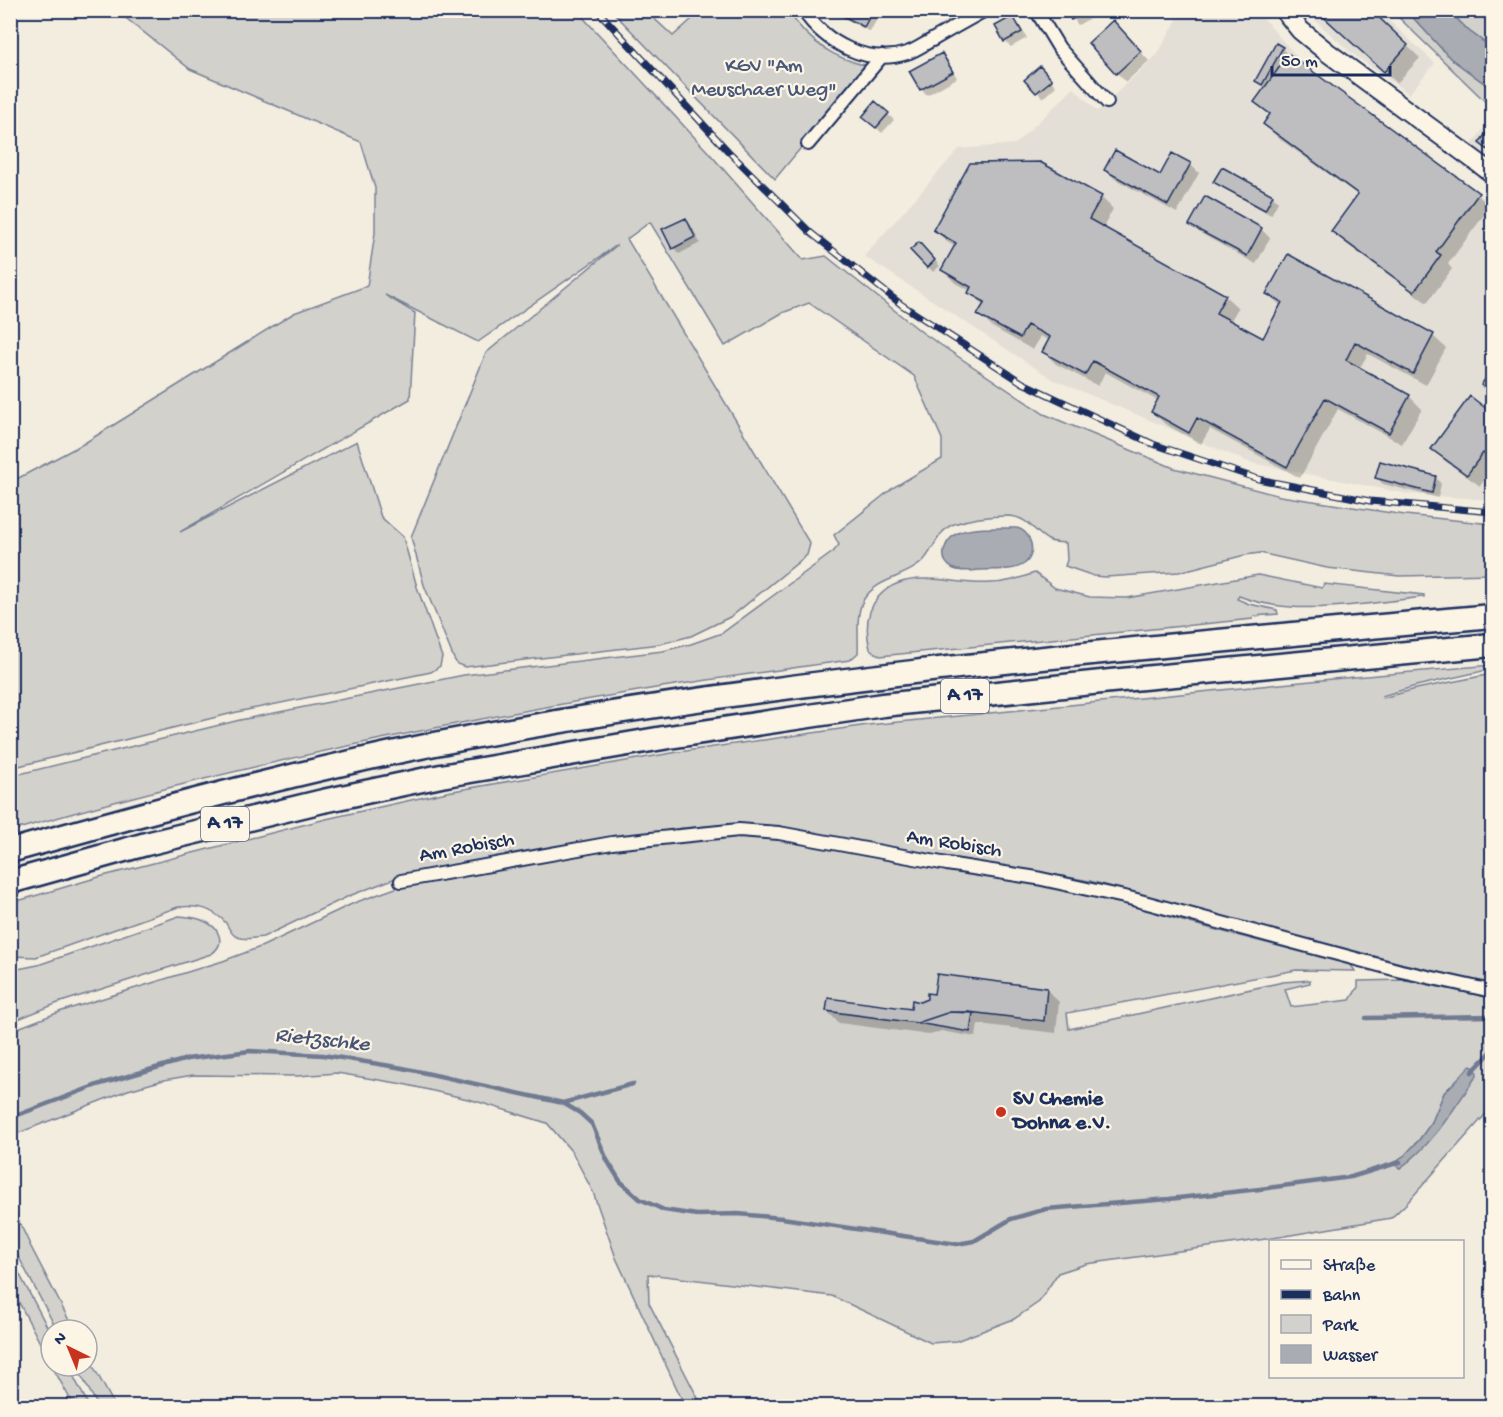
<svg xmlns="http://www.w3.org/2000/svg" width="1503" height="1417" viewBox="0 0 1503 1417" font-family="'Gochi Hand',sans-serif">
<style>
.built{fill:#e3dfd6}
.green{fill:#d3d1cc;stroke:#778095;stroke-width:1.5;fill-rule:evenodd}
.water{fill:#a9acb3;stroke:#707a91;stroke-width:1.5}
.shadow{fill:#0003}
.lines{fill:none;stroke-linecap:round;stroke-linejoin:round}
.stream{stroke:#707a91;stroke-width:4.5}
.building{fill:#bebec0;stroke:#1b2f5e;stroke-width:1.5}
.street-casing{stroke:#1b2f5e;stroke-width:16}
.secondary-casing{stroke:#1b2f5e;stroke-width:22}
.highway-casing{stroke:#1b2f5e;stroke-width:27}
.street{stroke:#fcf5e5;stroke-width:12}
.secondary{stroke:#fcf5e5;stroke-width:18}
.highway{stroke:#fcf5e5;stroke-width:22}
.rail-casing{stroke:#1b2f5e;stroke-width:7}
.rail{stroke:#fcf5e5;stroke-width:4.5;stroke-dasharray:14;stroke-linecap:butt}
.poi-dot{fill:#c8321e;stroke:#fcf5e5;stroke-width:2}
.labels{text-anchor:middle;dominant-baseline:central;stroke-width:4.5;stroke-linejoin:round;paint-order:stroke}
.shield{fill:#fcf5e5;stroke:#5e6a86;stroke-width:1.5}
.shield-label{font-size:20px;font-weight:bold;fill:#1b2f5e}
.park-label{font-size:21px;fill:#49587a;stroke:#fcf5e5}
.street-label{font-size:21px;fill:#1b2f5e;stroke:#fcf5e5}
.poi-label{font-size:21px;font-weight:bold;fill:#1b2f5e;stroke:#fcf5e5;text-anchor:start}
.water-label{font-size:22px;font-style:italic;fill:#465478;stroke:#fcf5e5}
</style>
<rect width="100%" height="100%" fill="#f3ede0"/>
<filter id="ink" filterUnits="userSpaceOnUse"><feTurbulence type="fractalNoise" baseFrequency=".0167" numOctaves="2"/><feDisplacementMap in="SourceGraphic" scale="12" xChannelSelector="R" yChannelSelector="G"/><feConvolveMatrix kernelMatrix="1 2 1 2 8 2 1 2 1" color-interpolation-filters="sRGB"/></filter>
<g filter="url(#ink)">
<!-- built -->
<path class="built" d="M1182,11H1257L1304,65L1492,204V500L1408,494L1251,463L1052,379L864,256L959,149L1015,144L1074,88L1097,111L1157,55Z
M1305,11H1378L1435,63L1409,94L1350,52Z
M1492,116V165L1469,149Z"/>
<!-- green -->
<path class="green" d="M117,11H577L710,154L803,260L826,256L923,333L1044,414L1174,468L1280,496L1405,515L1492,524V574L1399,576L1327,568L1260,553L1245,555L1179,572L1106,577L1094,576L1065,566L1067,560L1066,543C1060,542 1053,543 1048,540C1034,532 1028,517 1009,516C992,516 971,518 954,524C938,530 934,550 922,562C905,578 877,578 864,599C855,614 859,636 858,653L850,660C787,669 724,677 662,687C442,723 224,768 11,831V776L240,720L464,675L663,651L691,644L722,633L833,552L839,545L834,535L894,487L942,459V439L914,376L809,303L782,313L725,346L650,222L627,239L810,544L807,555L732,616L691,636L660,644L465,667L457,664L454,659L424,585L411,537L486,353L617,245L478,342L385,295L415,313L410,399L180,532L357,441L381,517L403,537L417,587L442,657L440,666L431,672L237,712L11,768V482L83,444L294,313L367,286L375,233V188L361,142L190,69Z
M612,11H646L673,36L701,11H788C808,41 833,59 869,66L775,179Z
M1392,11H1407L1450,58L1492,89V108Z
M1449,11H1492V48L1469,31Z
M1035,573L1055,588L1090,597L1127,598L1258,575L1322,588L1324,584L1424,595V597C1366,603 1294,618 1239,596L1237,599L1249,604L1277,610L1278,614L1254,616L1253,619L880,656L870,649C859,605 884,577 929,579C949,579 970,585 990,583C1006,583 1020,578 1035,573Z
M1492,665V669L1416,686L1382,696L1383,698L1416,689L1492,674V984L1404,964L1090,881L774,827L737,824L683,828L611,839L401,876L349,896L263,937C254,938 242,941 234,935C231,933 228,927 226,923C212,908 198,905 178,907L36,957L11,956V909L15,907L14,902L99,877L326,819L447,792L672,753L868,725L1332,679Z
M739,836L786,839L944,870L1038,883L1128,904L1186,922L1351,965L1355,971L1296,970L1067,1013L1069,1029L1283,982L1310,980V983L1285,989L1291,1007L1350,1000L1358,987V981L1405,980L1492,998V1107L1407,1203L1391,1218L1273,1238L1086,1264L1058,1273L1039,1302L1014,1319L956,1341L931,1343L832,1296L648,1274L649,1303L702,1406H685L616,1258L593,1192L572,1152L547,1123L472,1100L403,1084L337,1073L298,1076L193,1075L164,1080L128,1090L11,1136L10,1031L62,1011L223,961L263,946L354,903L404,885L685,838ZM1470,1066C1452,1107 1438,1141 1400,1168L1399,1159L1405,1155L1419,1140L1432,1122L1444,1093Z
M179,916C187,917 196,917 204,921C219,927 227,944 211,954L58,1003L11,1022V968L18,969L38,965Z
M10,1202L31,1247L74,1330H57L15,1250L11,1241Z
M11,1258L51,1334V1364L11,1287Z
M87,1355L115,1406H98L76,1366H87Z
M52,1366H68L89,1406H74Z"/>
<!-- water -->
<path class="water" d="M1407,11H1449L1469,31L1492,48V89L1450,58Z
M1016,528C1031,530 1038,554 1024,564C1013,572 992,569 979,570C971,571 959,572 952,568C936,558 946,537 960,532C977,527 998,528 1016,528Z
M1470,1066L1476,1068L1477,1075C1454,1108 1433,1145 1400,1168L1395,1165L1399,1159L1405,1155L1419,1140L1432,1122L1444,1093Z"/>
<!-- shadow -->
<path class="shadow" d="M834,10H882L870,32L838,15Z
M1067,10H1090L1094,16L1078,25Z
M1369,10L1420,58L1397,83L1329,21Z
M1013,18L1019,24L1027,38L1011,47L1005,41Z
M1122,31L1149,61L1126,82L1117,73Z
M1282,48L1288,55L1478,195L1490,207L1448,264L1452,269L1427,303L1345,243L1333,231L1359,196L1277,137L1265,124L1271,116L1256,102L1266,88L1257,80Z
M942,55L948,61L957,78L927,95L921,89Z
M1040,68L1056,86L1043,98L1026,80Z
M876,103L894,120L882,133L870,122Z
M1190,164L1199,173L1177,213L1115,179L1106,170L1160,177Z
M1215,182L1272,196L1278,202L1271,215L1221,187Z
M1101,197L1113,209L1102,229L1225,296L1238,308L1230,322L1263,340L1281,306L1268,294L1289,257L1433,336L1446,348L1426,385L1368,354L1359,369L1409,396L1422,409L1402,444L1338,409L1300,478L1210,429L1201,444L1165,424L1152,412L1158,401L1105,372L1098,386L1056,364L1044,352L1050,341L1040,336L1033,350L992,327L979,315L984,306L970,292L971,291L955,283L943,270L956,247L947,242L935,230Z
M685,219L691,225L700,243L679,254L674,248Z
M1191,224L1261,229L1270,238L1256,264L1200,233Z
M919,244L940,266L933,272L912,250Z
M1470,399L1492,415V469L1480,486L1445,461L1433,449Z
M1381,463L1436,478L1441,484L1438,498L1383,484L1377,478Z
M1047,990L1059,1002L1056,1033L978,1024L976,1037L941,1031L930,1035L839,1023L827,1011L912,1010L920,1003Z"/>
<g class="lines">
<!-- stream -->
<path class="stream" d="M1366,1018L1492,1016
M1472,1072L1492,1051
M563,1103L580,1113L592,1124L607,1160L620,1181L640,1199L664,1210L697,1215L738,1214L782,1218L957,1244L974,1241L1011,1219L1046,1209L1169,1199L1260,1189L1351,1177L1400,1162
M10,1118L97,1085L187,1059L250,1051L323,1055L403,1068L563,1103L633,1084"/>
</g>
<!-- building -->
<path class="building" d="M832,10H873L864,27Z
M1065,10H1089L1071,20Z
M1316,10H1371L1408,45L1384,72Z
M1013,16L1022,32L1004,42L995,26Z
M1113,20L1141,51L1116,74L1088,43Z
M1276,43L1283,47L1262,85L1255,81Z
M942,53L953,72L920,90L909,71Z
M1289,54L1479,193L1436,252L1441,255L1414,292L1331,231L1358,194L1263,124L1270,114L1254,102Z
M1040,66L1052,80L1036,93L1024,80Z
M875,101L889,113L876,128L862,117Z
M1492,125V153L1479,143Z
M1115,150L1160,175L1172,153L1191,163L1168,205L1104,170Z
M1040,162L1102,196L1089,219L1226,295L1216,313L1263,338L1282,302L1266,294L1288,254L1434,334L1413,374L1355,342L1346,360L1410,395L1389,433L1325,398L1287,467L1197,418L1189,433L1151,412L1159,397L1093,361L1085,375L1042,352L1050,337L1027,325L1020,338L977,315L985,302L968,293L971,287L941,270L956,243L933,230L970,163Z
M1222,167L1273,195L1265,210L1213,182Z
M1205,196L1262,228L1247,256L1189,225Z
M686,218L695,237L672,249L662,229Z
M919,242L935,260L927,268L910,250Z
M1492,369V393L1481,385Z
M1470,396L1492,413V459L1483,453L1467,475L1431,449Z
M1380,461L1436,476L1432,493L1375,478Z
M937,974L1047,988L1044,1021L969,1012H950L917,1023L826,1011L828,998L911,1009L912,1000L920,1002L927,999V993L934,994Z
M950,1012L973,1013L970,1032L917,1023Z"/>
<g class="lines">
<defs>
<path id="street" d="M803,10C825,43 867,66 907,53C916,50 924,44 932,40C949,30 967,20 985,10
M1036,10L1059,48L1107,102
M808,144L882,56
M401,881L612,843L739,830L779,833L947,864L1037,878L1129,898L1401,971L1492,991"/>
<path id="secondary" d="M1284,10L1300,30L1327,52L1492,173"/>
<path id="highway" d="M10,851C151,811 292,773 435,744C784,676 1140,648 1492,616
M10,882L146,844L323,801L441,776L669,737L883,705L1111,681L1492,645"/>
</defs>
<!-- street casing -->
<use href="#street" class="street-casing"/>
<!-- secondary casing -->
<use href="#secondary" class="secondary-casing"/>
<!-- highway casing -->
<use href="#highway" class="highway-casing"/>
<!-- street -->
<use href="#street" class="street"/>
<!-- secondary -->
<use href="#secondary" class="secondary"/>
<!-- highway -->
<use href="#highway" class="highway"/>
<defs>
<path id="rail" d="M597,10L728,151L811,233L902,305L1023,383L1153,444L1258,479L1370,501L1492,512"/>
</defs>
<!-- rail casing -->
<use href="#rail" class="rail-casing"/>
<!-- rail -->
<use href="#rail" class="rail"/>
</g>
</g>
<!-- markers -->
<circle class="poi-dot" cx="1001" cy="1112" r="6"/>
<g class="labels">
<!-- shield labels -->
<g class="shield">
<rect x="941" y="679" width="48" height="34" rx="4.5"/>
<rect x="201" y="807" width="48" height="34" rx="4.5"/>
</g>
<g class="shield-label">
<text x="965" y="696">A 17</text>
<text x="225" y="824">A 17</text>
</g>
<!-- park labels -->
<g class="park-label">
<text x="764" y="67">KGV "Am<tspan x="764" dy="24">Meuschaer Weg"</tspan></text>
</g>
<!-- street labels -->
<g class="street-label">
<text transform="translate(954 845) rotate(9)">Am Robisch</text>
<text transform="translate(467 849) rotate(-10)">Am Robisch</text>
</g>
<!-- poi labels -->
<g class="poi-label">
<text x="1013" y="1100">SV Chemie<tspan x="1013" dy="24">Dohna e.V.</tspan></text>
</g>
<!-- water labels -->
<g class="water-label">
<text transform="translate(322 1041) rotate(6)">Rietzschke</text>
</g>
</g>
<!-- margin -->
<rect width="1503" height="1417" fill="none" stroke="#fcf5e5" stroke-width="36"/>
<rect x="18" y="18" width="1467" height="1381" fill="none" stroke="#1b2f5e" stroke-width="2" filter="url(#ink)"/>
<!-- legend -->
<rect x="1269" y="1240" width="195" height="138" fill="#fcf5e5" stroke="#a2a6af" stroke-width="1.5"/>
<rect x="1281" y="1260" width="30" height="9" fill="#fcf5e5" stroke="#a2a6af" stroke-width="1.5"/>
<text x="1323" y="1270" font-size="18" fill="#1b2f5e">Straße</text>
<rect x="1281" y="1290" width="30" height="9" fill="#1b2f5e" stroke="#a2a6af" stroke-width="1.5"/>
<text x="1323" y="1300" font-size="18" fill="#1b2f5e">Bahn</text>
<rect x="1281" y="1315" width="30" height="18" fill="#d3d1cc" stroke="#a2a6af" stroke-width="1.5"/>
<text x="1323" y="1330" font-size="18" fill="#1b2f5e">Park</text>
<rect x="1281" y="1345" width="30" height="18" fill="#a9acb3" stroke="#a2a6af" stroke-width="1.5"/>
<text x="1323" y="1360" font-size="18" fill="#1b2f5e">Wasser</text>
<!-- north arrow -->
<g transform="translate(69 1348) rotate(317)"><circle r="28" fill="#fcf5e5" stroke="#a2a6af" stroke-width="1.5"/>
<path d="M0-4.5L10 22L0 15L-10 22Z" fill="#c8321e"/>
<text y="-9" font-size="16" font-weight="bold" text-anchor="middle" fill="#1b2f5e">N</text>
</g>
<!-- scale -->
<path d="M1272 66v9h118v-9" fill="none" stroke="#1b2f5e" stroke-width="3"/>
<text x="1281" y="66" font-size="18" fill="#1b2f5e" stroke="#fcf5e5" stroke-width="4.5" paint-order="stroke">50 m</text>
</svg>
